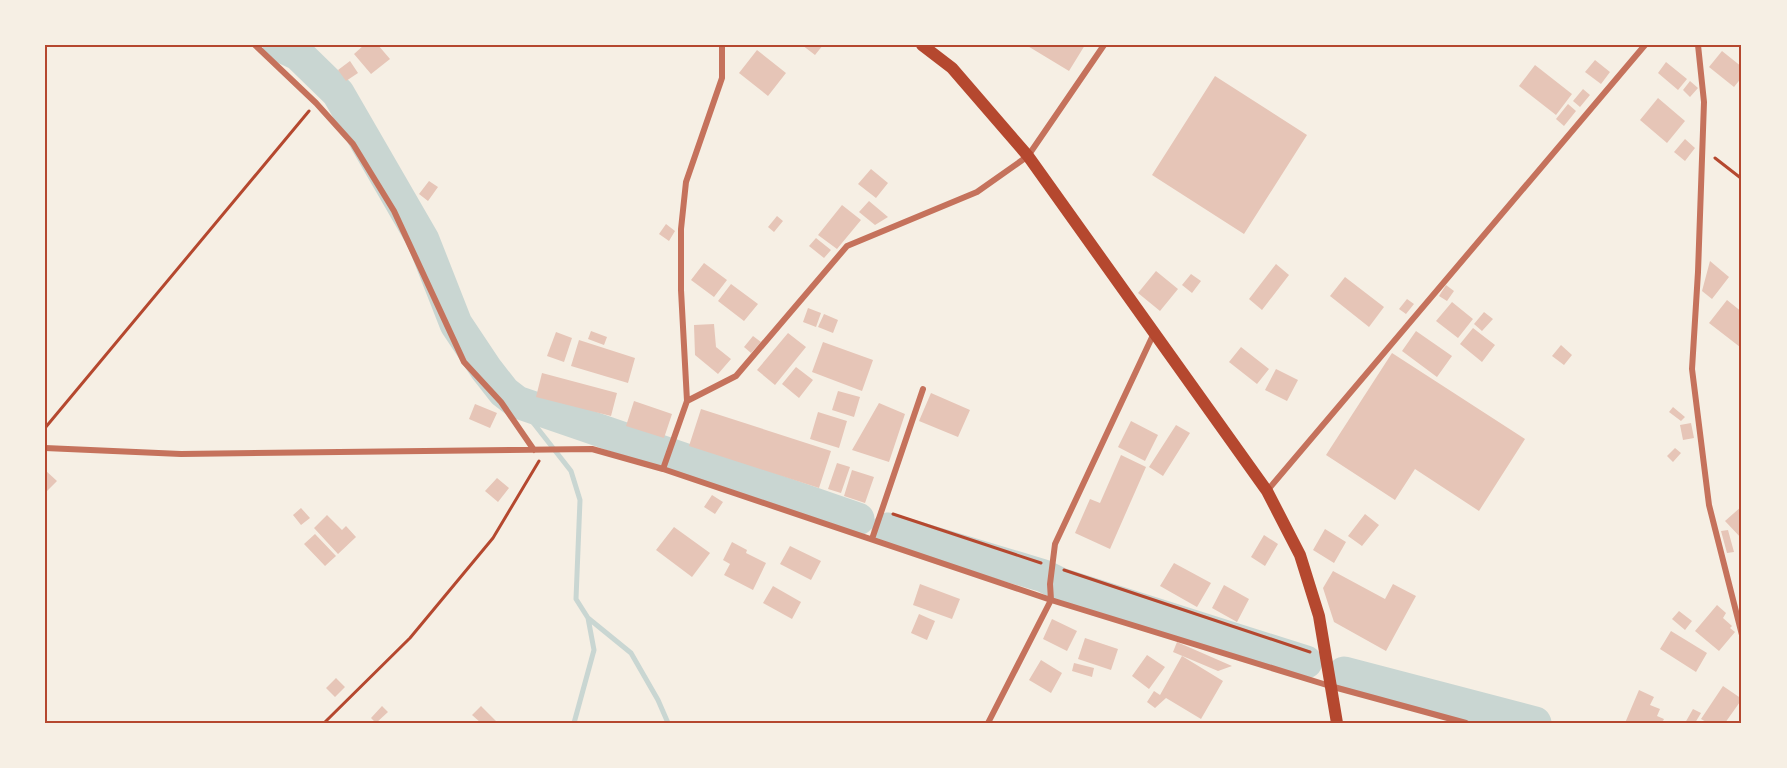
<svg xmlns="http://www.w3.org/2000/svg" width="1787" height="768" viewBox="0 0 1787 768" font-family="Commissioner,sans-serif">
<style>
.lines{fill:none;stroke-linecap:round;stroke-linejoin:round}
.stream{stroke:#c9d6d2;stroke-width:5}
.river{stroke:#c9d6d2;stroke-width:33}
.building{fill:#e6c5b7}
.path{stroke:#b5482f;stroke-width:3}
.minor{stroke:#c5725c;stroke-width:6}
.secondary{stroke:#b5482f;stroke-width:12}
.neatline{fill:none;stroke:#b5482f;stroke-width:2}
</style>
<rect width="100%" height="100%" fill="#f6efe4"/>
<g class="lines">
<!-- stream -->
<path class="stream" d="M517,402L571,471L580,500L576,599L588,618L594,650L574,723
M588,618L631,653L658,700L668,723"/>
<!-- river -->
<path class="river" d="M279,45L298,54L338,93L423,240L456,324L486,369L504,392L517,402L858,519
M888,529L1044,576L1060,584L1306,662
M1344,673L1535,723"/>
</g>
<!-- building -->
<path class="building" d="M364,45H378L390,59L371,74L354,54Z
M802,45H823L815,55Z
M1026,45H1085L1069,71Z
M757,50L786,73L768,96L739,73Z
M1722,51L1742,67V77L1734,87L1709,67Z
M1595,60L1610,72L1601,84L1585,72Z
M350,61L358,73L346,81L338,70Z
M1666,62L1687,79L1678,90L1658,73Z
M1535,65L1572,94L1556,115L1519,86Z
M1215,76L1307,135L1244,234L1152,175Z
M1690,81L1698,88L1690,97L1683,90Z
M1583,89L1590,95L1580,107L1573,101Z
M1658,98L1685,121L1667,143L1640,120Z
M1568,104L1576,111L1564,126L1556,119Z
M1685,139L1695,148L1685,161L1674,152Z
M871,169L888,183L876,198L858,184Z
M429,181L438,187L428,201L419,194Z
M869,201L888,217L875,225L859,212Z
M842,205L861,220L837,249L818,235Z
M777,216L783,221L774,232L768,227Z
M666,224L675,231L669,241L659,234Z
M816,238L831,250L824,258L809,246Z
M1710,261L1729,277L1712,299L1702,291Z
M704,263L727,280L714,297L691,280Z
M1276,264L1289,275L1262,310L1249,299Z
M1156,271L1178,289L1160,311L1138,293Z
M1191,274L1201,281L1192,293L1182,285Z
M1345,277L1384,307L1369,327L1330,296Z
M731,284L758,304L744,321L718,301Z
M1446,285L1454,291L1447,301L1439,296Z
M1407,299L1414,304L1406,314L1399,309Z
M1727,300L1742,312V344L1740,347L1709,323Z
M1452,302L1473,319L1458,338L1436,321Z
M808,308L821,313L816,327L803,322Z
M1484,312L1493,319L1482,331L1474,324Z
M824,314L838,320L833,333L818,327Z
M714,324L716,347L731,359L718,374L695,355L694,325Z
M1473,328L1495,345L1482,362L1460,344Z
M591,331L607,337L604,345L588,339Z
M1416,331L1452,356L1437,377L1402,351Z
M556,332L572,338L564,362L547,356Z
M788,333L806,347L775,385L757,370Z
M753,336L761,342L751,353L744,347Z
M579,340L635,358L628,383L571,366Z
M823,342L873,360L862,391L812,372Z
M1561,345L1572,355L1564,365L1552,356Z
M1241,347L1269,369L1257,384L1229,362Z
M1392,353L1525,439L1479,511L1415,469L1395,500L1326,455Z
M796,367L813,380L799,398L782,384Z
M1276,369L1298,380L1287,401L1265,390Z
M542,373L617,393L611,416L536,397Z
M838,391L860,397L854,417L832,410Z
M931,393L970,410L958,437L919,421Z
M634,401L672,414L664,438L626,426Z
M879,403L905,414L889,462L852,450Z
M475,404L497,413L490,428L469,419Z
M1673,407L1685,417L1681,421L1669,412Z
M701,409L831,451L819,488L689,446Z
M818,412L847,421L839,448L810,439Z
M1131,421L1158,435L1145,461L1118,447Z
M1691,423L1694,438L1683,440L1680,425Z
M1176,425L1190,433L1163,476L1149,467Z
M1675,448L1681,453L1673,462L1667,456Z
M1121,455L1146,467L1110,549L1075,533L1090,499L1100,503Z
M837,463L850,467L841,493L828,489Z
M45,470L57,481L45,493Z
M852,470L874,477L865,503L844,496Z
M497,478L509,488L498,502L485,491Z
M712,495L723,502L715,514L704,507Z
M1742,506V539L1725,521Z
M301,508L310,518L301,525L293,515Z
M1365,514L1379,525L1362,546L1348,536Z
M327,515L342,530L346,526L356,537L338,554L314,528Z
M674,527L710,553L692,577L656,550Z
M1325,529L1346,542L1334,563L1313,550Z
M1728,530L1734,552L1727,553L1721,531Z
M315,534L336,556L325,566L304,544Z
M1264,535L1278,544L1265,566L1251,557Z
M732,542L747,550L746,553L766,563L753,590L724,575L730,564L723,560Z
M790,546L821,561L811,580L780,564Z
M1174,563L1211,583L1197,607L1160,586Z
M1333,571L1385,599L1393,584L1416,596L1386,651L1334,622L1323,588Z
M920,584L960,599L952,619L913,605Z
M1224,585L1249,599L1237,622L1212,608Z
M773,586L801,602L792,619L763,603Z
M1717,605L1726,613L1723,618L1732,626L1730,628L1735,632L1719,651L1695,631Z
M1679,611L1692,621L1685,630L1672,619Z
M919,614L935,621L927,640L911,633Z
M1052,619L1077,631L1067,651L1043,639Z
M1671,631L1707,653L1696,672L1660,649Z
M1085,638L1118,649L1111,670L1078,659Z
M1177,642L1232,666L1218,671L1173,652Z
M1147,655L1165,667L1149,689L1132,676Z
M1182,656L1223,681L1201,719L1166,698L1155,708L1147,702L1154,691L1160,695Z
M1041,660L1062,673L1051,693L1029,680Z
M1074,663L1094,668L1092,677L1072,671Z
M336,678L345,687L335,697L326,688Z
M1723,686L1742,699L1725,723H1708L1701,719Z
M1639,690L1654,697L1650,705L1660,709L1657,716L1664,719L1662,723H1625Z
M382,706L388,712L376,723L371,718Z
M481,706L496,721L494,723H481L472,715Z
M1693,709L1701,713L1695,723H1685Z"/>
<g class="lines">
<!-- path -->
<path class="path" d="M1715,158L1742,179
M45,428L309,111
M893,514L1041,563
M1064,570L1310,652
M324,723L410,638L493,538L539,461"/>
<!-- minor -->
<path class="minor" d="M255,45L316,103L353,144L394,211L464,362L501,402L534,450
M1698,45L1704,102L1698,272L1692,369L1709,505L1742,635
M687,401L736,376L847,246L977,192L1028,156L1104,45
M45,448L181,454L592,449L663,469L1051,600L1330,686L1466,723
M663,469L687,401L681,290V229L686,182L722,78V45
M1267,491L1645,45
M872,539L923,389
M988,723L1051,600L1050,584L1055,544L1154,333"/>
<!-- secondary -->
<path class="secondary" d="M922,45L952,68L1028,156L1267,491L1300,555L1319,616L1337,723"/>
</g>
<!-- border -->
<rect width="1787" height="768" fill="none" stroke="#f6efe4" stroke-width="93"/>
<rect x="46" y="46" width="1694" height="676" class="neatline"/>
</svg>
